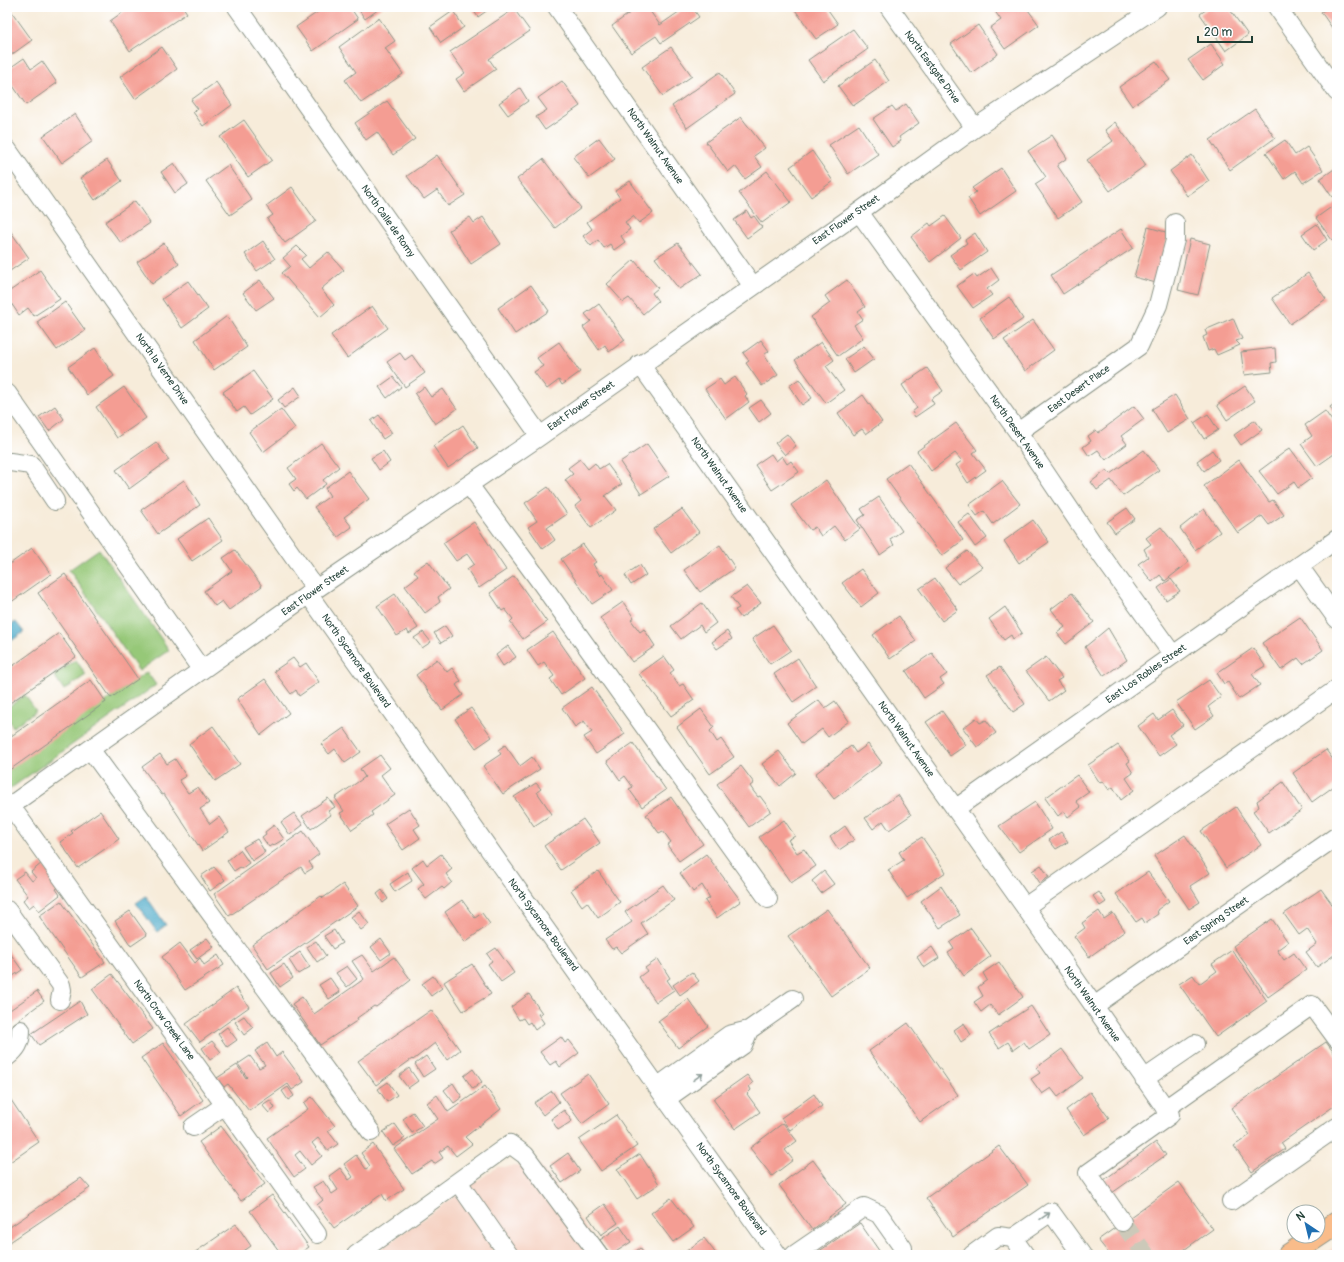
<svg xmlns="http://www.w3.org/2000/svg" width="1344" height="1262" viewBox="0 0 1344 1262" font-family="Pangolin,sans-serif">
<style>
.built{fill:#f5d2c2}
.green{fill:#96c878;stroke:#5a8256}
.water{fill:#47a7c6;stroke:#33727d}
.building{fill:#f49d93}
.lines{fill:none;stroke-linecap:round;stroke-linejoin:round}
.minor-tunnel{stroke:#ccc9b9;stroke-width:18;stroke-dasharray:18 9;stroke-linecap:butt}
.minor-casing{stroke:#8b9487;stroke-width:20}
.major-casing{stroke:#8b9487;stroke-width:24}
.minor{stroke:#fff;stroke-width:18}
.major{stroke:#f9bc8a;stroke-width:22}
.oneway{stroke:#8f9e9a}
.labels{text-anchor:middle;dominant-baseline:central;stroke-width:3;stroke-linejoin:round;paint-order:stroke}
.street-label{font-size:10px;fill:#1f3d34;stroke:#fff}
</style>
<rect width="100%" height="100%" fill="#fff"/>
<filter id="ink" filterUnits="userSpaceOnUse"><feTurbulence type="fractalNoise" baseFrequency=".025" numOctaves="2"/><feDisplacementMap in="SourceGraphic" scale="8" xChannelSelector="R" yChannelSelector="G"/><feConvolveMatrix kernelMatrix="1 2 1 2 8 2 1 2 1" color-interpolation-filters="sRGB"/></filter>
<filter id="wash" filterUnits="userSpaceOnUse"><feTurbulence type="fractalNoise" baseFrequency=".012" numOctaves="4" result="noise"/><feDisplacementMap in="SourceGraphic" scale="16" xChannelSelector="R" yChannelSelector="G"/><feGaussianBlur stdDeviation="0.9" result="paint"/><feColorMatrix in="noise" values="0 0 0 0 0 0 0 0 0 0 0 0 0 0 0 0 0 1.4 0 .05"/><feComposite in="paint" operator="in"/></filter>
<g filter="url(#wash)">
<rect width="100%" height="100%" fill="#f7ecda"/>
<!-- built -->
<path class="built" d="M540,1165L606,1255H372L497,1167Z
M1337,1245V1255H1323Z"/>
<!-- green -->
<path class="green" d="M99,549L169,650L139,671L69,570Z
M76,660L86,675L64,690L54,675Z
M147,672L156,685L7,791V771Z
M25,695L36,711L13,727L7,718V708Z"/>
<!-- water -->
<path class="water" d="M16,622L24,632L7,644V627Z
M146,896L166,925L157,932L136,903Z"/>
<g id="blocks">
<!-- building -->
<path class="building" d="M130,7H183L187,13L130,51L110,21Z
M325,7H350L358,19L313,51L296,27Z
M357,7H382L365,19Z
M471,7H492L478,17Z
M638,7H647L660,25L686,7H692L699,17L661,43L656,36L631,53L612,26Z
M706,7H716L709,11Z
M793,7H826L838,24L816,39Z
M998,7H1026L1039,25L1005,49L990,28L1001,20L994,10Z
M1210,7H1228L1248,35L1226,51L1200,14Z
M1329,7H1337V35L1321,12Z
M9,8L32,40L7,58V10Z
M514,9L530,31L489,59L496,69L464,91L456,79L465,73L450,52Z
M453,11L464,27L441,43L430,27Z
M379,18L395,41L385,48L403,74L361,103L345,80L356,72L339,47Z
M978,25L998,54L971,73L951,44Z
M853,29L868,49L823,81L808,60Z
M1211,44L1225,64L1203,80L1188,60Z
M162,47L177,69L135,99L120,77Z
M671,47L692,76L663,96L642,67Z
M24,58L31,69L42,61L57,83L26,105L7,77V70Z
M875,60L889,81L853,106L838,86Z
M1156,61L1170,80L1132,106L1119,87Z
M720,72L735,94L687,128L672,106Z
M562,81L580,106L545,130L536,117L547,110L538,98Z
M216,82L232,105L203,126L193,112L198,109L191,100Z
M520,88L528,101L508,115L499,103Z
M387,101L415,139L393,155L377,132L366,140L355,123Z
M906,104L919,123L899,137L901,141L892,147L873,119L892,106L896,111Z
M1255,109L1275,138L1230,170L1210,140Z
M75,114L93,141L62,163L43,136Z
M741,117L765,148L754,156L762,167L745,179L735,166L728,172L706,142Z
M244,120L272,160L248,177L220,137Z
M1115,122L1146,165L1110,191L1087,160L1113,141L1105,130Z
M859,125L878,154L848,174L829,145Z
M1052,135L1067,158L1057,165L1082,202L1058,218L1035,184L1046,177L1028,151Z
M599,138L615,159L589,178L573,157Z
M1285,140L1295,155L1307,147L1323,170L1303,183L1295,171L1284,179L1266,153Z
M812,151L833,181L811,197L790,167Z
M437,155L465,195L448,206L437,190L424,199L407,176Z
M1192,155L1209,181L1187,196L1170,171Z
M543,159L581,208L555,228L517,179Z
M107,160L122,181L95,200L80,178Z
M174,163L188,184L175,193L161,172Z
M228,165L252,200L230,215L206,181Z
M1337,167V193L1332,197L1320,179Z
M1001,168L1016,191L980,216L968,198L976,192L972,188Z
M767,171L791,202L762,223L739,193Z
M630,181L653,213L639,223L633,216L625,222L630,229L621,236L625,242L614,250L610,244L604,248L598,240L591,246L583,236L592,229L587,222L620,198L615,191Z
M292,187L316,221L285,243L267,219L273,215L266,206Z
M135,201L150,223L121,243L105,222Z
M1337,203V237L1332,240L1316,218Z
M747,211L751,218L754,216L762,227L747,238L734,220Z
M945,216L961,238L930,262L911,237L929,223L931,226Z
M470,217L474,223L483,217L501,244L471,264L449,230Z
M1317,224L1327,240L1313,250L1302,234Z
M1148,227L1169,233L1156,283L1134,277Z
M9,229L29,258L7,273V230Z
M1121,229L1133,248L1063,294L1051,275Z
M975,233L987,252L961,270L950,255L967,243L965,240Z
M1190,239L1210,244L1198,295L1178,290Z
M263,241L275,259L257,271L245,254Z
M164,243L179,264L152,284L137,262Z
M678,243L702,274L679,289L655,258Z
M297,246L306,255L301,259L309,268L328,252L344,270L321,289L334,305L320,317L282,273L290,266L283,258Z
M634,260L658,288L652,293L658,301L643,314L629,298L623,302L607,284Z
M991,268L999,280L987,289L992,295L973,308L957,286L974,274L977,278Z
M40,270L60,299L34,316L28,308L19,315L7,297V293Z
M1308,273L1326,299L1290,324L1272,298Z
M260,280L274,298L256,310L243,293Z
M847,280L865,307L858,312L863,319L854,325L863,338L838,356L811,317L830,303L825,296Z
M188,281L208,309L182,328L162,299Z
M531,285L549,311L515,334L498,308Z
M1009,297L1023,319L994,339L980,318Z
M65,302L85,330L57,350L37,322Z
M599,304L625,340L609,352L605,345L599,350L583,327L591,321L585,314Z
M372,306L388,328L347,358L331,335Z
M227,316L247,347L214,370L195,340Z
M1233,318L1242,339L1236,341L1240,345L1217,355L1214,349L1208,351L1203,337L1207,335L1205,330Z
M1033,320L1054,350L1025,371L1004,340Z
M761,340L769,351L764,355L778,375L762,386L746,363L749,361L743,353Z
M559,342L580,372L562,385L559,380L547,389L534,372L543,366L537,358Z
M821,342L834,360L826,366L844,390L826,403L795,360Z
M864,346L874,359L854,373L845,359Z
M95,348L114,376L87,395L68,367Z
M1275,348L1276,362L1271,363L1272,372L1244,375L1241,352Z
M400,353L405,360L412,355L425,373L405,387L387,362Z
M927,368L943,391L931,399L934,404L915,417L912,412L917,408L902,385Z
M253,371L273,399L250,415L244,407L237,412L223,392Z
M393,377L401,387L387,398L379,387Z
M735,377L747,394L745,396L749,402L726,419L705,389L720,379L724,385Z
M799,379L812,398L802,405L789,386Z
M1245,386L1255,401L1227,420L1217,405Z
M124,387L146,418L117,438L96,407Z
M295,387L301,396L284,408L278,400Z
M424,387L431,397L443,389L457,409L435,424L415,394Z
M863,395L882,422L866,434L862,429L853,435L838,413Z
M1175,395L1190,419L1167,433L1152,409Z
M761,400L771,413L759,422L749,408Z
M1337,402V417L1330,407Z
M55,406L64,419L49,431L39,417Z
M1134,406L1144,419L1121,436L1127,444L1106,460L1098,450L1089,456L1083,447L1091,441L1088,436L1096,430L1098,433Z
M281,409L295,428L263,452L249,432Z
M1325,411L1337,428V452L1317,466L1301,444L1312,436L1305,425Z
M1208,414L1218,430L1204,439L1194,423Z
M379,415L392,433L383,439L371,421Z
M1255,420L1262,430L1241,445L1234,435Z
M956,423L977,450L973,453L986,470L968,483L956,465L962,461L955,453L931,471L917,451Z
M463,425L478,448L448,468L433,446Z
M787,434L796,446L785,455L775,443Z
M156,442L169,460L129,489L116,470Z
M321,443L339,467L323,480L326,484L306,499L297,488L294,491L289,484L296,479L288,468Z
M647,444L669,476L641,494L620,462Z
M1290,448L1312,478L1298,488L1294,482L1277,494L1259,471Z
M1144,450L1159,470L1123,496L1111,480L1097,490L1091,482L1107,470L1110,474Z
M1212,450L1219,460L1204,471L1197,461Z
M383,451L390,462L379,470L371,458Z
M771,454L776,461L782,456L787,464L791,461L799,472L772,490L755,465Z
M580,459L588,469L595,463L599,469L607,464L622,484L605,496L616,510L591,528L575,506L581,501L565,480L573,474L568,468Z
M1239,460L1269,502L1273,500L1284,515L1269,525L1262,516L1238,533L1204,486Z
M908,463L963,540L942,556L886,479Z
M348,471L369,499L344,517L352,527L338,537L314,507L330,496L325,488Z
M184,480L200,505L158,534L141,510Z
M826,480L860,529L845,540L834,526L821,536L815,527L810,530L791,505Z
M1002,481L1020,504L993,524L984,511L977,516L969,505Z
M548,487L567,514L547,528L555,540L543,549L528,527L537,521L525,503Z
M879,497L902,531L890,539L894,545L880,555L857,520L865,515L861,509Z
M1127,508L1135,519L1115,533L1107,522Z
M682,509L699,532L671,553L653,529Z
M1204,509L1220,532L1195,550L1180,528Z
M969,514L987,538L975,547L958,522Z
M208,518L223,540L192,561L177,539Z
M1033,520L1049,542L1019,563L1004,541Z
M474,522L506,570L479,588L467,569L474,564L467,554L456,561L443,543Z
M1161,527L1189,562L1165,581L1160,575L1152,582L1138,564L1148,557L1144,549L1151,544L1146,538Z
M583,544L596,562L593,564L596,569L600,576L602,574L613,590L592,604L561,559Z
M720,545L735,568L700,592L684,570Z
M32,548L51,574L7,605V566Z
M235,550L262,586L229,610L222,601L215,606L204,591L232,571L223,558Z
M967,551L982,567L958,584L945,568Z
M428,561L449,589L438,597L440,602L425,613L405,586L418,576L414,571Z
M640,565L646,575L631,585L625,575Z
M861,569L879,593L861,607L842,583Z
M65,574L138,679L111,698L38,593Z
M514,576L547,622L523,639L510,622L513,619L505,609L502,611L490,593Z
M935,578L958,610L942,621L919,589Z
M1171,579L1180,591L1166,600L1158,588Z
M747,586L761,603L741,618L735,610L739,608L731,597Z
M1072,593L1094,622L1066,644L1057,633L1065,627L1051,609Z
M395,594L418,628L409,634L407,630L397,636L377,606Z
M623,602L634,618L631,620L640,632L644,629L655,646L632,662L600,618Z
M702,603L716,623L704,632L700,625L681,639L671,626Z
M1005,607L1022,633L1013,639L1011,635L1004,640L989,619Z
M899,616L916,641L890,659L873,635Z
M1300,617L1323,650L1303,664L1298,658L1281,670L1262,643Z
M773,625L791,650L770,664L752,639Z
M445,626L452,636L441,643L434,633Z
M1108,628L1127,660L1104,676L1085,647Z
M727,631L732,639L717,649L712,642Z
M423,632L431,642L422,648L414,638Z
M553,632L585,678L561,695L550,679L554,676L544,662L538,666L527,650Z
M59,633L76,657L7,705V670Z
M508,646L516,657L503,666L496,655Z
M1253,648L1265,666L1252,674L1260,685L1239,699L1228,682L1224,684L1217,673Z
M932,653L947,674L940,679L944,684L924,698L906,671Z
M664,656L674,670L670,673L675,680L679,686L683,684L694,700L671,716L639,674Z
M1046,657L1062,678L1057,681L1064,690L1049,701L1026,671Z
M293,658L300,667L306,663L319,682L299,696L296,690L291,694L274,671Z
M798,658L816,686L793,702L774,674Z
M437,659L447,672L452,668L461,681L456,685L463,695L442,710L416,675Z
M1000,667L1025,704L1013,712L987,675Z
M265,679L289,713L261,735L237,699Z
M91,680L106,702L8,771L7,739Z
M1209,680L1221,697L1208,707L1214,716L1195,729L1176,702Z
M592,687L625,734L596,754L584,737L592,732L584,721L575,727L562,708Z
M819,700L825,708L835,701L849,721L828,737L822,729L802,744L787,723Z
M471,708L492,737L476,748L455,719Z
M701,709L714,727L710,731L717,742L721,739L734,757L710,774L677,727Z
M1172,710L1183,725L1169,735L1176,744L1159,756L1138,726L1154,714L1158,720Z
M942,711L966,745L950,756L926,722Z
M976,718L980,723L986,720L996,733L977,747L963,728Z
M213,726L240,764L215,781L189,744Z
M344,728L361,752L345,763L335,749L329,754L321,744Z
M633,743L666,790L642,807L629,789L633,787L625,776L620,780L607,761Z
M868,744L882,763L834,799L815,774L851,746L856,753Z
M505,745L520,766L532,757L540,769L503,794L483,766L501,754L498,750Z
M1118,745L1130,761L1127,763L1133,773L1126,778L1134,790L1121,800L1113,787L1109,790L1103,781L1100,783L1088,765Z
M1326,750L1337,765V784L1312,802L1293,773Z
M779,751L796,773L780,786L762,764Z
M160,754L167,764L175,759L186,776L179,780L188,793L198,787L209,803L200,809L210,824L219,817L229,832L202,851L164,794L162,795L142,767Z
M380,755L390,768L381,775L395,795L371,812L373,815L352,830L340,813L344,811L335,798L365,777L360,769Z
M741,766L754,783L750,786L754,792L758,797L760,796L771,811L749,827L717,784Z
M1077,775L1089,792L1076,801L1081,807L1068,817L1064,811L1058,816L1045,798Z
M1283,782L1302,810L1269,833L1253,811L1259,807L1257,801Z
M536,783L541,789L537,792L552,814L534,826L514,797Z
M898,795L911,815L889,830L883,821L873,829L865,818Z
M671,797L703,844L679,861L667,845L671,842L663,831L659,833L646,815Z
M328,798L335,807L328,811L331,815L311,829L302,816Z
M1035,802L1052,829L1019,852L999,826Z
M1236,807L1261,845L1226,868L1201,831Z
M409,808L420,825L414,829L420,838L403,850L385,824Z
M100,811L119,839L78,868L60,842L73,833L71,831Z
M294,813L303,825L290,835L281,822Z
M583,819L600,843L561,870L544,846Z
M784,820L795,836L788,840L797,853L804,849L816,866L791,883L759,837Z
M274,825L284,839L274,845L273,844L269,847L262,837L266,834L265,832Z
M845,826L854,840L839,850L830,837Z
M303,831L319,854L309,862L313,868L305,873L301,867L229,916L214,894Z
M1061,832L1068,842L1056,849L1049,840Z
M1185,835L1210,873L1190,886L1200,902L1189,909L1154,856Z
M922,837L946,872L907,898L888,870L904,860L899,852Z
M257,839L265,852L252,861L243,847Z
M240,850L249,863L241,869L240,867L234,871L227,861Z
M441,854L452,869L446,874L452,882L444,889L442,887L426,899L418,889L424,884L412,868L423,859L427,865Z
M706,854L741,901L717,918L705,901L710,898L702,885L693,892L680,873Z
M42,863L60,886L56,889L60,895L39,911L34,904L29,908L23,900L28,896L15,879L25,872L32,881L36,878L31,872Z
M1041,865L1049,877L1040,883L1032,871Z
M214,867L225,880L210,891L201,876Z
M598,871L620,902L598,918L587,902L582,906L571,890Z
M824,871L834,884L821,893L812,881Z
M408,872L412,881L395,892L390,884Z
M1148,872L1169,901L1157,910L1158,914L1145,923L1142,918L1136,922L1116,894Z
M343,884L358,906L268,969L252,945L321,896L323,898Z
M663,885L674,900L641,923L648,934L621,953L616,947L612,949L605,940L632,922L625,912Z
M941,886L960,915L940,928L921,901Z
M1321,889L1337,911V953L1317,967L1306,952L1317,944L1307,929L1299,935L1284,914Z
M382,890L388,899L383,903L377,894Z
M1099,892L1106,902L1100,906L1093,896Z
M462,900L475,918L482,913L490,924L465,942L445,912Z
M61,901L105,962L82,977L39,916Z
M827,909L870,968L831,996L788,936Z
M130,911L147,935L131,946L115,921Z
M359,911L369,924L361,930L351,917Z
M1099,911L1104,919L1113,913L1125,931L1089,957L1074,936L1085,928L1082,923Z
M1272,919L1288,942L1277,950L1284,960L1294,953L1306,970L1268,997L1233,946Z
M971,928L991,956L964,976L948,953L954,949L950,943Z
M334,930L342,943L333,949L324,936Z
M207,938L214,947L197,959L190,950Z
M381,939L391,953L381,960L371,947Z
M316,941L326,956L317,962L307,947Z
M180,943L195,963L200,958L204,965L218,955L224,965L185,990L162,957Z
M932,947L939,958L924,968L917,957Z
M496,948L514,973L501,982L488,964L492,961L487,954Z
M7,949L22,970L7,980Z
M1232,950L1267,1001L1216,1037L1179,984L1193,975L1199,984L1217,971L1212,964Z
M300,952L310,967L298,974L289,960Z
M362,955L374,971L394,957L411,980L376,1007L374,1006L357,1018L358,1020L320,1045L292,1004L302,997L314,1014L364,979L352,961Z
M658,959L670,978L667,980L674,990L656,1002L639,977L647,971L645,968Z
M999,962L1023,997L998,1015L990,1005L981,1012L974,1002L983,996L978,987L987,980L983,973Z
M284,964L293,978L280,987L271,973Z
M472,964L491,994L463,1011L444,982Z
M347,966L357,979L347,987L336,973Z
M692,972L699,981L680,995L673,985Z
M112,974L153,1029L132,1044L92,989Z
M433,976L442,988L431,996L422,984Z
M330,978L340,992L329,999L319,985Z
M236,988L249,1007L200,1042L186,1024Z
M37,991L44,1001L9,1027L7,1025V1012Z
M529,994L542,1013L538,1014L544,1023L535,1030L530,1022L527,1024L523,1018L519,1020L511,1007Z
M688,999L708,1026L678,1048L658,1021Z
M80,1001L87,1014L39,1045L31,1034Z
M1031,1006L1050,1035L1029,1049L1024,1042L1013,1050L1008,1042L999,1048L989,1034Z
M431,1010L460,1050L447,1060L435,1043L413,1060L412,1059L376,1085L358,1061Z
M244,1016L253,1028L244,1035L235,1022Z
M908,1023L958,1095L920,1122L869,1051Z
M964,1023L971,1035L961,1042L954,1030Z
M227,1027L237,1040L227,1047L218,1034Z
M561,1037L565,1043L569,1040L579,1053L560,1067L556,1061L550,1065L540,1052Z
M212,1041L221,1052L210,1060L202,1048Z
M1326,1042L1337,1057V1104L1281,1143L1285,1149L1252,1172L1234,1146L1250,1135L1231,1108Z
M163,1043L203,1100L181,1116L141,1058Z
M267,1043L276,1057L282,1052L304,1082L292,1090L288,1084L249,1111L228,1084L224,1087L217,1078L237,1065L246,1078L247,1077L238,1064L250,1056L259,1068L265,1065L255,1051Z
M1062,1049L1083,1078L1058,1097L1051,1088L1042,1094L1031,1079L1040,1073L1036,1068Z
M426,1056L435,1069L423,1077L415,1064Z
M409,1068L418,1081L408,1088L399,1076Z
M473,1069L482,1082L473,1089L464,1076Z
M588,1074L609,1104L582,1124L560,1093Z
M747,1075L753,1083L749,1086L751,1090L747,1094L760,1112L735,1129L713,1099Z
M388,1082L397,1095L387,1102L378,1089Z
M453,1083L462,1097L454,1103L444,1090Z
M485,1086L501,1109L465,1137L472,1144L456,1156L448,1146L439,1152L443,1158L434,1164L432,1161L412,1174L394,1149L438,1119L427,1103L437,1095L448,1112Z
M288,1087L294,1096L288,1100L282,1091Z
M552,1091L559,1102L543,1115L534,1103Z
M1090,1092L1109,1118L1084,1135L1066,1110Z
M7,1094L39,1142L7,1164Z
M814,1094L822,1106L790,1130L781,1118Z
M312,1097L335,1126L328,1131L338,1144L328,1151L318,1138L312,1143L322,1156L311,1165L300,1151L295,1155L305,1169L294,1177L267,1138L308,1109L304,1103Z
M270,1100L275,1108L269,1113L262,1105Z
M564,1110L572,1121L558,1130L551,1119Z
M413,1112L423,1126L412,1133L403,1119Z
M616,1115L637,1146L601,1171L579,1140Z
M783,1123L797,1141L785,1150L793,1160L772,1176L750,1148Z
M395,1124L405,1138L393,1146L383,1132Z
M221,1126L265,1184L241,1201L199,1142Z
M1156,1142L1166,1155L1112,1193L1104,1180Z
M373,1144L404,1189L386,1201L382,1194L334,1228L317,1205L323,1200L313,1187L323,1181L332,1194L338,1190L329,1176L340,1168L349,1180L353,1177L344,1164L356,1155L366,1169L370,1166L361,1153Z
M999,1146L1028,1185L953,1237L926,1198Z
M568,1153L580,1171L562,1183L550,1166Z
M640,1154L659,1184L637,1199L617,1169Z
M813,1160L846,1204L812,1230L779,1185Z
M81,1178L90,1188L7,1244V1229Z
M1179,1182L1213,1229L1177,1255H1110L1098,1240Z
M272,1195L309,1247L299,1254V1255H282L250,1211Z
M671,1198L694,1227L673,1242L651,1213Z
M605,1204L618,1223L601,1235L588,1216Z
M860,1223L882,1255H820L818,1252Z
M236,1224L251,1246L238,1255H191Z
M620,1226L631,1242L611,1255L600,1240Z
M704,1238L717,1255H681Z
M640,1248L645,1255H631Z"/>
</g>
</g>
<g filter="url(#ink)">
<use href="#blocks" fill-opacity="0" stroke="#8b9487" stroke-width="1"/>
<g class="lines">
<!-- minor-tunnel -->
<path class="minor-tunnel" d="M1122,1222L1146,1255"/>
<defs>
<path id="minor" d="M237,7L540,436
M557,7L752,285
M889,7L975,128
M1277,7L1337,92
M7,149L316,589
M859,212L1018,432L1094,545L1173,655
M640,364L1025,907L1170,1115L1088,1173L1122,1222
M7,393L201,669
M1018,432L1139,346L1158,305L1175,240V223
M10,462L31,465L55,501
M469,485L539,580L768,899
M1299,566L1337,619
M309,595L666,1099L778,1255
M90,749L371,1132
M10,805L317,1234
M7,808L316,589L540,436L859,212L975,128L1157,7
M955,809L1337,539
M1025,907L1337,689
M7,910L61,985L62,990L60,1000
M1094,1006L1337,836
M749,1030L793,999
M7,1057C17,1049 21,1043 21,1030
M1144,1079L1195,1044
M657,1087L729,1035L749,1030L743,1045L666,1099
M1165,1109L1312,1005L1337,1039
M193,1127L225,1105
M458,1182L509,1255
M1231,1201L1337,1127
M1013,1238L1025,1255
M356,1255L510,1144L525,1155L599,1255
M794,1255L864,1207L879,1214L903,1248
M972,1255L998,1236L1013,1238L1051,1212L1082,1255"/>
<path id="major" d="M1289,1255L1337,1223"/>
</defs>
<!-- minor casing -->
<use href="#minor" class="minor-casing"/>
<!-- major casing -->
<use href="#major" class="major-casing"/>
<!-- minor -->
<use href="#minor" class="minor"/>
<!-- major -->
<use href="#major" class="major"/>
</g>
<!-- one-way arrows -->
<defs><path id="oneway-shaft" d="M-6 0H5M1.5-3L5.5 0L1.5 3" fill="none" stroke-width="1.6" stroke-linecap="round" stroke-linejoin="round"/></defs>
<g class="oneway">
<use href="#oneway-shaft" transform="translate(698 1077) rotate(-35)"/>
<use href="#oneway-shaft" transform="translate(1045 1216) rotate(-34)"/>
</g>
</g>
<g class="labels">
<!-- street labels -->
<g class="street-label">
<text transform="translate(932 67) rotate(54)">North Eastgate Drive</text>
<text transform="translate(655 146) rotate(55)">North Walnut Avenue</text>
<text transform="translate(846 220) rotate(-35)">East Flower Street</text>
<text transform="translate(388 221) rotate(55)">North Calle de Romy</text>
<text transform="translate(162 369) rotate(55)">North la Verne Drive</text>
<text transform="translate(1079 389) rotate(-36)">East Desert Place</text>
<text transform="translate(581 406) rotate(-35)">East Flower Street</text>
<text transform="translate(1017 432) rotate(55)">North Desert Avenue</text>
<text transform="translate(719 475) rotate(55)">North Walnut Avenue</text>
<text transform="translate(315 591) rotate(-35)">East Flower Street</text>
<text transform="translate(356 661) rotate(55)">North Sycamore Boulevard</text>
<text transform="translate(1146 674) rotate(-35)">East Los Robles Street</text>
<text transform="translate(906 739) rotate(55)">North Walnut Avenue</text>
<text transform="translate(1216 921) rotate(-35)">East Spring Street</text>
<text transform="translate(543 925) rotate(54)">North Sycamore Boulevard</text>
<text transform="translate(1092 1004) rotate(55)">North Walnut Avenue</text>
<text transform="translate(164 1020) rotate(54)">North Crow Creek Lane</text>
<text transform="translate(731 1189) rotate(54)">North Sycamore Boulevard</text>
</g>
</g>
<!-- margin -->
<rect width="1344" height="1262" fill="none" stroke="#fff" stroke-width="24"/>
<!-- north arrow -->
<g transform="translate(1306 1224) rotate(325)"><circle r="19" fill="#ffffff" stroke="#a5b1ae"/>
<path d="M0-3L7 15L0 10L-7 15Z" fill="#1f6fb2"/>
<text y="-6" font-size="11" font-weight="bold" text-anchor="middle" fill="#1f3d34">N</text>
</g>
<!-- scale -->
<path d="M1198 36v6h54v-6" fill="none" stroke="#1f3d34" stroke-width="2"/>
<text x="1204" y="36" font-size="12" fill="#1f3d34" stroke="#ffffff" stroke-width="3" paint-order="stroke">20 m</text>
</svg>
